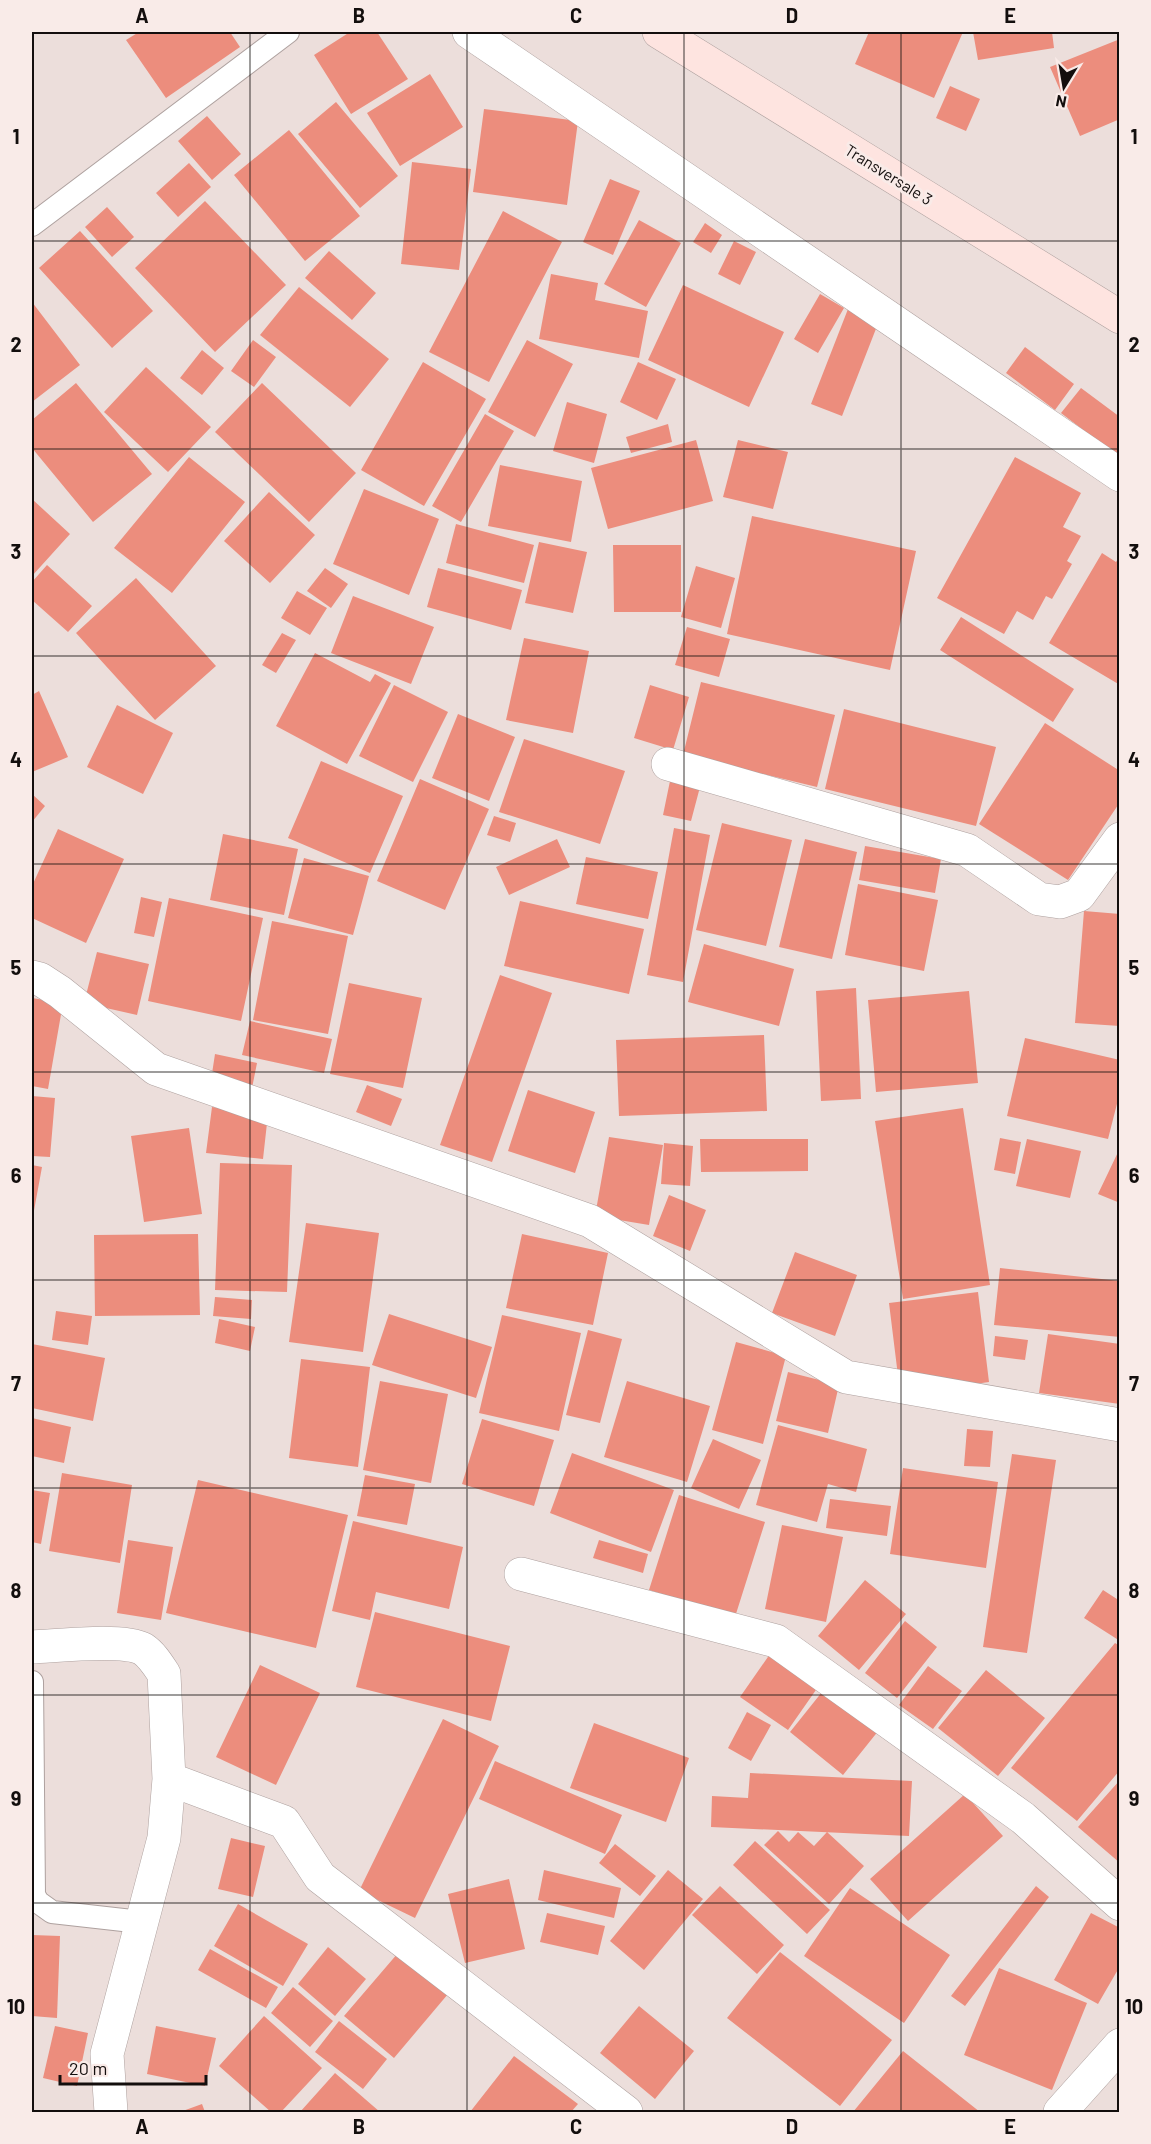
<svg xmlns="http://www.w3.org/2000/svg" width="1151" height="2144" viewBox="0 0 1151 2144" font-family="Barlow,sans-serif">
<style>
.building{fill:#ec8d7d}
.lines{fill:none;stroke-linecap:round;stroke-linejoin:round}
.service-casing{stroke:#aea19f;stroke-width:24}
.minor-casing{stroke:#aea19f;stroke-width:34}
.secondary-casing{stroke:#aea19f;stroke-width:34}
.service{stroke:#fff;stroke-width:22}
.minor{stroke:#fff;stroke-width:33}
.secondary{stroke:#fee4e0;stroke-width:33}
.grid{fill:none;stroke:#130e0d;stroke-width:1.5;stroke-opacity:0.55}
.labels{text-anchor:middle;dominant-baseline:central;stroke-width:6;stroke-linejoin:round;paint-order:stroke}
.street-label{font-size:16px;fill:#130e0d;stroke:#f9ebe8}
.neatline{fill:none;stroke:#130e0d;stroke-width:2}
.grid-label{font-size:20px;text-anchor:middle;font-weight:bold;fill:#130e0d}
</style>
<rect width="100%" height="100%" fill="#ecdedb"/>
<!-- building -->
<path class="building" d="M139,32H230L240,47L166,98L126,40Z
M350,32H377L408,79L351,114L314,55Z
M869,32H963L934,98L855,64Z
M973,32H1052L1054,48L978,60Z
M1120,39V119L1080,136L1050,67Z
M430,74L463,127L400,166L367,113Z
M950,86L980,99L966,131L936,118Z
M336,102L398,176L360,208L298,134Z
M484,109L578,121L567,205L473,192Z
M207,116L241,154L212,180L178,141Z
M289,130L360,216L305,261L234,175Z
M412,162L471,169L459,270L401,264Z
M189,163L211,187L178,217L156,193Z
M610,179L640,191L613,255L583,242Z
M205,201L286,285L215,352L135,268Z
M107,207L134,237L112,257L85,227Z
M503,211L562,242L489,382L429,352Z
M639,220L681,243L646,307L604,284Z
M705,223L722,235L711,253L693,242Z
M80,231L153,311L112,348L39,268Z
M734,241L756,252L740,285L718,274Z
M329,251L376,293L352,320L305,278Z
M551,274L598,283L595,300L648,311L639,358L539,339Z
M683,285L784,332L749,407L648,360Z
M299,287L389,359L350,407L260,335Z
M820,294L844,308L818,353L794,339Z
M32,302L80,365L32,402Z
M848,309L879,321L842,416L811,404Z
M253,340L276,357L254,387L231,371Z
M527,340L573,364L535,437L488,412Z
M1025,347L1074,384L1055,410L1006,373Z
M202,350L224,368L202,395L180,378Z
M423,362L486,399L424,506L361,470Z
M638,362L676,379L657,420L620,402Z
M146,367L211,427L168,472L104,412Z
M76,383L152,474L93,522L32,448V420Z
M262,383L356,473L309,522L215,432Z
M1081,388L1120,417V458L1061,413Z
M567,402L607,414L594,463L553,451Z
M485,414L514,431L461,522L432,506Z
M668,424L672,442L631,453L626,437Z
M696,440L713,501L608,529L591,468Z
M738,440L788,452L773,509L723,497Z
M189,457L245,502L172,593L114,548Z
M1015,457L1081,493L1063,527L1081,536L1067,561L1072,564L1052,599L1046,596L1033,620L1017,611L1004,634L937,598Z
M500,465L582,481L571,542L488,526Z
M364,489L439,519L409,595L333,564Z
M269,492L315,535L270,583L224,541Z
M32,499L70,534L32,576Z
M752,516L916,551L890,670L727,634Z
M456,524L534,545L524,583L446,563Z
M539,542L587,552L573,613L525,603Z
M613,545H681V612H614Z
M1102,553L1116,562L1120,556V685L1049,643Z
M47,565L92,606L68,632L32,600V582Z
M696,566L735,578L721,628L681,617Z
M325,568L348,584L331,608L307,591Z
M438,568L522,590L511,630L427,607Z
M136,578L216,666L155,720L76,633Z
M297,591L327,608L310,635L281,618Z
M353,596L434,627L411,684L331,653Z
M961,617L1074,689L1053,722L940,650Z
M687,627L730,639L719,677L675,665Z
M282,633L296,640L276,673L262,665Z
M524,638L589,651L573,733L506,720Z
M315,653L370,682L375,674L391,683L347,764L276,726Z
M701,682L835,715L817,787L683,755Z
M394,685L448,712L413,782L359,756Z
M650,685L689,697L673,750L634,738Z
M39,691L68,757L32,772V695Z
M117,705L173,733L143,794L87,767Z
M844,709L996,747L976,826L825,789Z
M458,714L515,737L489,801L432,778Z
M1045,723L1120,771V802L1068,880L979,824Z
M524,739L625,771L600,844L499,812Z
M321,761L403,796L370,873L288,838Z
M420,779L489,809L445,910L377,881Z
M670,781L700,787L691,821L663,815Z
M32,794L45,806L32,822Z
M494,816L516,823L510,842L487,835Z
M722,823L792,840L766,946L696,930Z
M674,828L710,835L683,982L647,975Z
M58,829L124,859L86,943L32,918V886Z
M223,834L298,849L284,915L210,900Z
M557,839L570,867L509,895L496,867Z
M805,839L857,852L832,959L779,947Z
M865,846L941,859L935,893L859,880Z
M586,857L658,872L648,919L576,904Z
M304,858L369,876L353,935L288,918Z
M858,884L938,900L924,971L845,955Z
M141,897L162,902L154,937L134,933Z
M169,898L263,918L241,1021L148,1001Z
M520,901L644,929L629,994L504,966Z
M1084,911L1120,914V1026L1075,1023Z
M272,921L348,936L328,1034L253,1020Z
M704,944L794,969L779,1026L688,1002Z
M97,952L149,964L137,1015L84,1003Z
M500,975L552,993L492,1162L440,1145Z
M349,983L422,998L403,1088L330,1074Z
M856,988L861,1099L821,1101L816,991Z
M969,991L978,1083L876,1092L868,1000Z
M32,998L63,1003L48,1089L32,1086Z
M250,1021L332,1039L324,1073L242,1055Z
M764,1035L767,1111L619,1116L616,1040Z
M1025,1038L1120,1060V1092L1108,1139L1007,1116Z
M215,1054L257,1063L252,1088L211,1080Z
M367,1085L402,1099L391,1126L356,1112Z
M528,1090L595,1112L575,1173L508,1151Z
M32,1096L55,1098L50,1157L32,1156Z
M212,1107L268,1114L263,1159L206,1153Z
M963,1108L990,1285L903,1299L875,1121Z
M189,1128L202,1214L144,1222L131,1136Z
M609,1137L663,1145L649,1225L595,1216Z
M1000,1138L1021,1142L1015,1174L994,1170Z
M700,1139H808V1171L701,1172Z
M1027,1139L1081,1151L1070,1198L1016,1186Z
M664,1143L693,1146L690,1186L661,1184Z
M1120,1148V1203L1098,1194Z
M220,1163L292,1165L287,1292L215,1290Z
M32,1165L42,1167L33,1216H32Z
M669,1195L706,1210L690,1251L653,1236Z
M306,1223L379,1233L363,1352L289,1342Z
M198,1234L200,1315L95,1316L94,1235Z
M522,1234L608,1253L593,1325L506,1308Z
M795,1252L857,1275L835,1336L772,1313Z
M1000,1268L1120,1281V1337L994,1325Z
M978,1292L989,1382L939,1389L899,1384L889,1303Z
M215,1297L252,1300L251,1319L213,1316Z
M56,1311L92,1316L88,1345L52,1340Z
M389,1314L492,1347L476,1398L372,1365Z
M502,1315L581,1333L559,1431L479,1413Z
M219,1319L255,1327L250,1351L215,1343Z
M588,1330L622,1339L600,1423L566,1415Z
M1048,1334L1120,1344V1404L1039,1393Z
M995,1336L1028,1340L1025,1360L993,1356Z
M736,1342L786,1356L763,1444L712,1430Z
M32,1344L105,1358L93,1421L32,1408Z
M301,1359L370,1367L358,1467L289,1458Z
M788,1372L839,1385L828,1433L776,1421Z
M380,1381L448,1394L431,1483L363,1470Z
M627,1381L710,1406L687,1482L604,1457Z
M32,1418L71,1427L64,1463L32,1456Z
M482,1419L554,1440L534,1506L462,1484Z
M778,1425L867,1449L856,1492L828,1484L817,1522L756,1505Z
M967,1429L993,1431L990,1467L964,1466Z
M713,1439L761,1460L739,1509L691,1488Z
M572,1453L674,1490L651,1552L550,1513Z
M1012,1454L1056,1460L1027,1653L983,1647Z
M903,1468L998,1482L986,1568L890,1554Z
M62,1473L132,1485L120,1563L49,1551Z
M365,1475L415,1484L407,1525L357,1516Z
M198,1480L348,1515L316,1648L166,1613Z
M32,1490L50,1493L41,1544L32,1542Z
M679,1495L765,1522L735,1617L649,1590Z
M830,1499L891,1506L887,1536L826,1528Z
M353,1521L463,1547L449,1609L376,1592L370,1620L332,1611Z
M782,1525L843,1537L826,1622L765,1609Z
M128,1540L173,1547L161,1620L117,1613Z
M599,1540L648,1554L643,1573L593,1558Z
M865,1580L906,1614L859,1670L818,1636Z
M1103,1590L1120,1601V1641L1084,1618Z
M375,1612L510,1646L491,1721L356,1687Z
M905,1621L937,1647L897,1698L865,1673Z
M1115,1643L1120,1646V1770L1077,1821L1011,1768Z
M770,1654L818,1687L788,1730L740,1697Z
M260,1665L320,1693L276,1785L216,1757Z
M928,1666L962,1691L933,1729L899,1705Z
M986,1670L1045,1718L998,1776L938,1728Z
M826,1687L879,1730L843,1775L790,1732Z
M747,1712L771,1725L751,1761L728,1748Z
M443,1719L499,1746L415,1918L359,1891Z
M594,1723L689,1758L666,1822L570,1788Z
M495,1761L622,1815L605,1854L479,1799Z
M750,1773L912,1781L909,1836L711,1827L712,1796L748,1798Z
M1120,1780V1863L1078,1827Z
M965,1794L1003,1836L908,1921L870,1879Z
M778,1831L789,1842L798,1832L814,1846L827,1832L864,1866L829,1904L764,1845Z
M231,1838L265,1846L253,1897L218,1889Z
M755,1841L830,1910L807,1934L733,1865Z
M615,1844L656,1876L640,1896L599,1863Z
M544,1870L621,1888L614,1918L538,1900Z
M668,1870L703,1899L644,1970L610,1941Z
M509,1879L525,1949L465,1963L448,1894Z
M720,1886L784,1945L757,1974L692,1915Z
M1036,1886L1049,1897L965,2006L951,1996Z
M850,1888L950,1955L904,2023L804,1956Z
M238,1904L308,1944L283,1986L214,1946Z
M547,1913L605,1926L598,1955L540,1942Z
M1091,1913L1120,1928V1966L1098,2004L1054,1980Z
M32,1935L60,1936L57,2018L32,2016Z
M328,1947L366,1979L335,2016L298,1984Z
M210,1949L278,1987L266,2008L198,1970Z
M780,1952L892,2040L840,2106L727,2018Z
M398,1953L448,1994L394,2058L344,2016Z
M999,1968L1087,2003L1052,2090L964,2055Z
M293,1987L333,2021L310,2047L271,2013Z
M639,2006L694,2051L655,2099L600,2053Z
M264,2016L322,2068L281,2112H271L219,2066Z
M339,2021L387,2059L363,2089L315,2052Z
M55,2026L88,2033L77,2086L43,2078Z
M156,2026L216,2038L205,2086L147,2074Z
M903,2051L980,2112H853Z
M514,2056L578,2104L571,2112H470Z
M335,2073L380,2112H300Z
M202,2104L205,2112H180Z"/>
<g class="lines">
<defs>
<path id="service" d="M32,225L288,32
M32,1682L34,1895L38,1902L52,1912L141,1922"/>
<path id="minor" d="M469,32L1120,475
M668,764L967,850L1039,899L1060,902L1079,895L1120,839
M32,977L40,979L60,992L156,1069L590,1221L846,1377L1120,1425
M521,1574L776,1641L1023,1818L1120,1904
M32,1647C57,1646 123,1638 143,1649C152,1655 158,1665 164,1674L169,1779L164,1838L107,2054L111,2112
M169,1779L284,1822L320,1877L626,2112
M1060,2112L1120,2045"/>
<path id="secondary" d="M659,32L1120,317"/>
</defs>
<!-- service casing -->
<use href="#service" class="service-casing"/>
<!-- minor casing -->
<use href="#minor" class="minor-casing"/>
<!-- secondary casing -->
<use href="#secondary" class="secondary-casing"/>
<!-- service -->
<use href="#service" class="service"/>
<!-- minor -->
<use href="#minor" class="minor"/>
<!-- secondary -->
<use href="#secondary" class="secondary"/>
</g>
<!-- grid -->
<path class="grid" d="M250,32V2112M467,32V2112M684,32V2112M901,32V2112M32,241H1120M32,449H1120M32,656H1120M32,864H1120M32,1072H1120M32,1280H1120M32,1488H1120M32,1695H1120M32,1903H1120"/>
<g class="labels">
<!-- street labels -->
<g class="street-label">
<text transform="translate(889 174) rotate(32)">Transversale 3</text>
</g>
</g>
<!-- border -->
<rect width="1151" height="2144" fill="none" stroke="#f9ebe8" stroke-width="66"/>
<!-- north arrow -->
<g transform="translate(1064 87) rotate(191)" stroke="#f9ebe8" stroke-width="4.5" paint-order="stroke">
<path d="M0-4.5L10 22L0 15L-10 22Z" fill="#130e0d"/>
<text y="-9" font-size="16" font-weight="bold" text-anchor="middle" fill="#130e0d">N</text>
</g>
<!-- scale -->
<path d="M60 2075v9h146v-9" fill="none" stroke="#130e0d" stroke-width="3"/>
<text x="69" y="2075" font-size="18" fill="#130e0d" stroke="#f9ebe8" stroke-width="4.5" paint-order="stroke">20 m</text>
<rect x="33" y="33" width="1085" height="2078" class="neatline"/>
<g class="grid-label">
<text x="142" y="23">A</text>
<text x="359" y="23">B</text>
<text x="576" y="23">C</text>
<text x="792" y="23">D</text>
<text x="1010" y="23">E</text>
<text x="16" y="144">1</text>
<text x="1134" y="144">1</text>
<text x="16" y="352">2</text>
<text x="1134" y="352">2</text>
<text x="16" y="559">3</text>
<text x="1134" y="559">3</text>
<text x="16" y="767">4</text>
<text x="1134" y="767">4</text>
<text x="16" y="975">5</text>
<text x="1134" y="975">5</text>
<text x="16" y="1183">6</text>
<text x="1134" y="1183">6</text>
<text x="16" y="1391">7</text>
<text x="1134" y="1391">7</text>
<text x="16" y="1598">8</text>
<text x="1134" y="1598">8</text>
<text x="16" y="1806">9</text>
<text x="1134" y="1806">9</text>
<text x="16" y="2014">10</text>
<text x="1134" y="2014">10</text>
<text x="142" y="2134">A</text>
<text x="359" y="2134">B</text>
<text x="576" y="2134">C</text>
<text x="792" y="2134">D</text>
<text x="1010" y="2134">E</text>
</g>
</svg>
